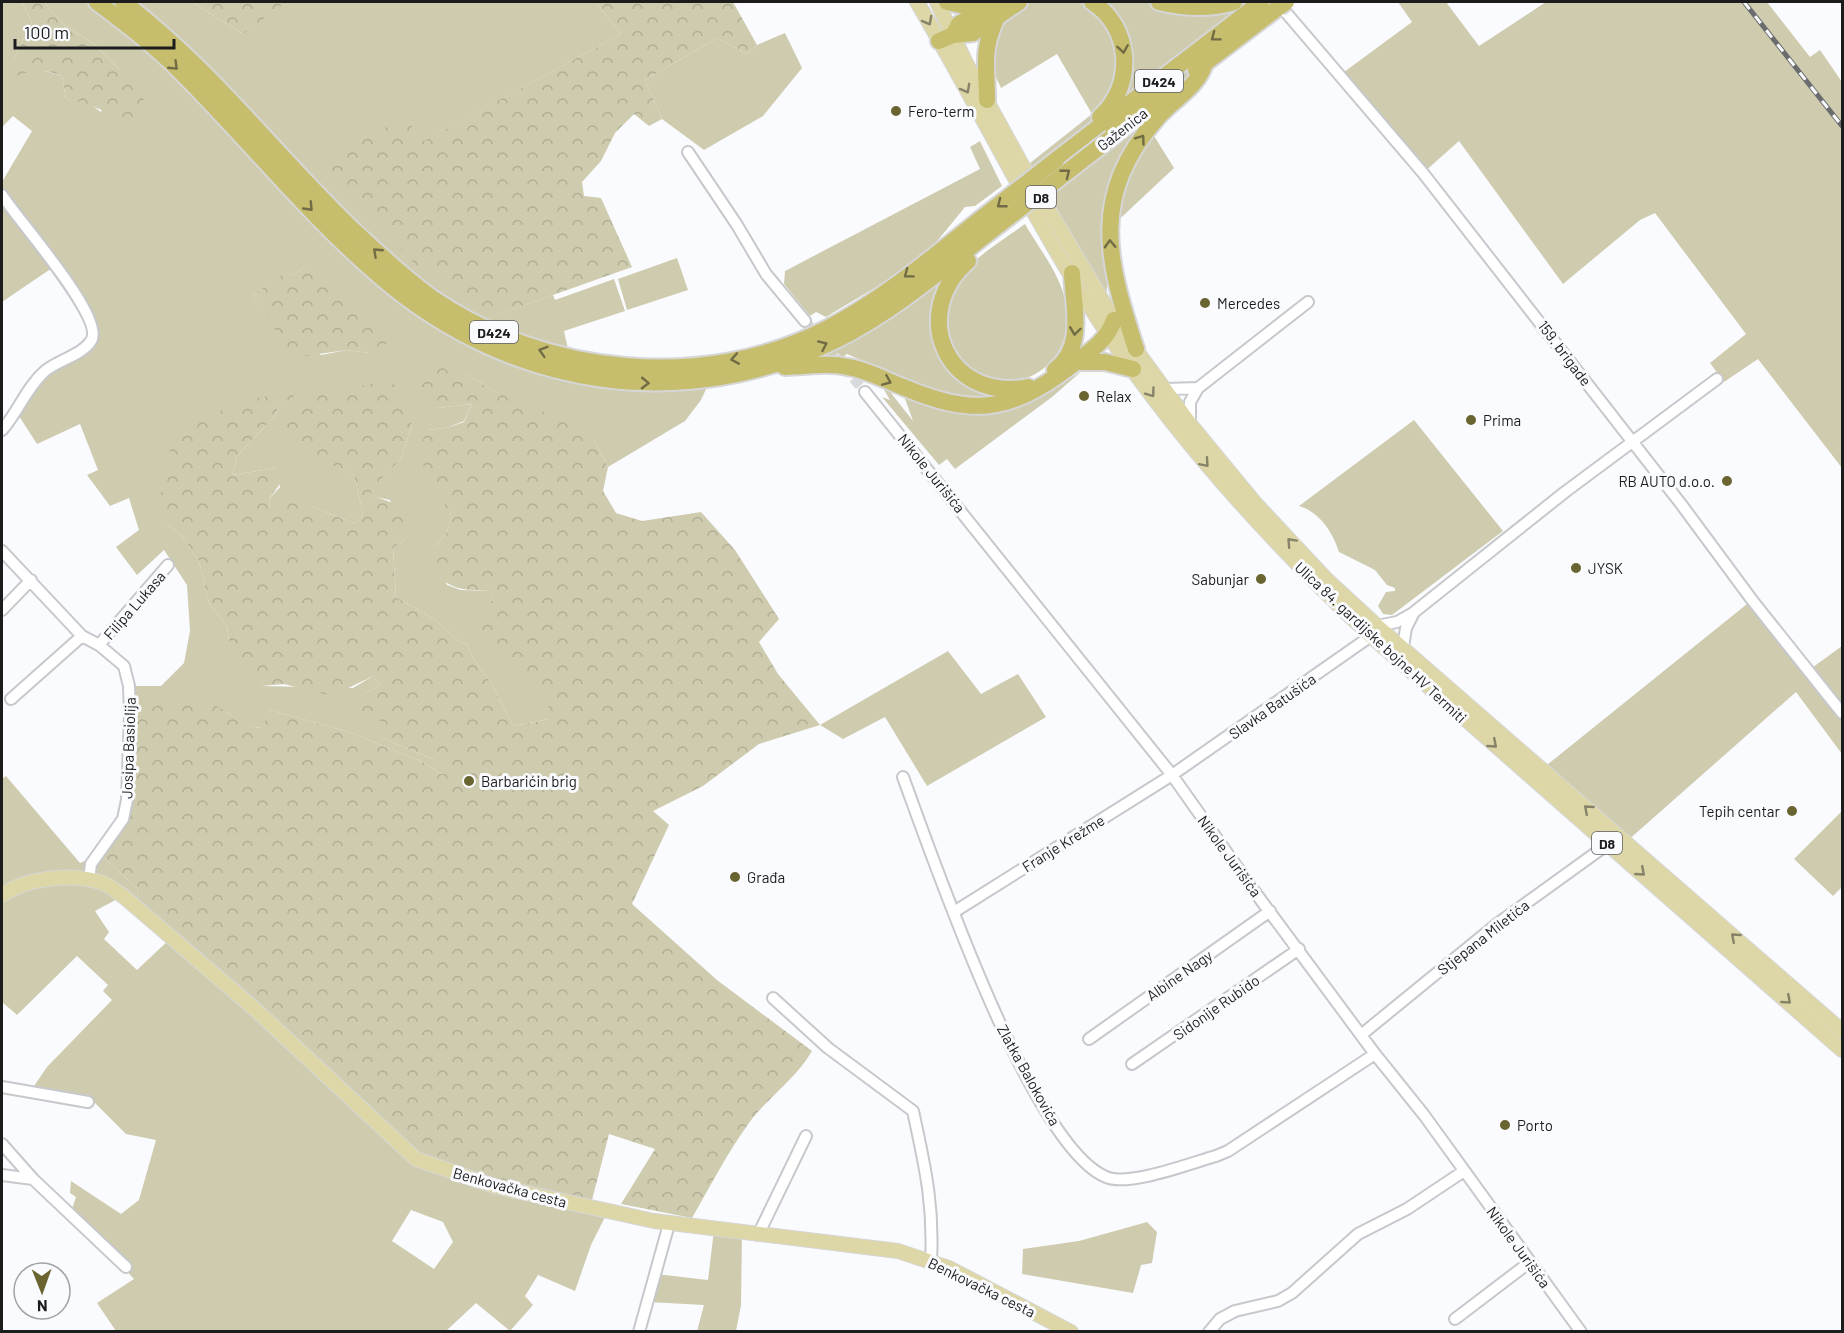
<svg xmlns="http://www.w3.org/2000/svg" width="1844" height="1333" viewBox="0 0 1844 1333" font-family="Barlow,sans-serif">
<style>
.green{fill:#cecbae;fill-rule:evenodd}
.forest{fill:url(#forest-crowns)}
.lines{fill:none;stroke-linecap:round;stroke-linejoin:round}
.minor-tunnel{stroke:#d9dadd;stroke-width:10;stroke-dasharray:10 5;stroke-linecap:butt}
.minor-casing{stroke:#c7c8cb;stroke-width:14}
.major-casing{stroke:#d6d6d6;stroke-width:16}
.highway-casing{stroke:#d6d6d6;stroke-width:20}
.minor{stroke:#fff;stroke-width:10}
.major{stroke:#ddd7a7;stroke-width:14}
.highway{stroke:#c6bd6d;stroke-width:16}
.rail-casing{stroke:#6b6c6e;stroke-width:5}
.rail{stroke:#fafbff;stroke-width:3;stroke-dasharray:9;stroke-linecap:butt}
.highway-bridge-casing{stroke:#d6d6d6;stroke-width:20;stroke-linecap:butt}
.highway-bridge{stroke:#c6bd6d;stroke-width:16}
.oneway{stroke:#868369}
.oneway2{stroke:#716c45}
.poi-dot{fill:#6a6430;stroke:#fafbff;stroke-width:2}
.labels{text-anchor:middle;dominant-baseline:central;stroke-width:6;stroke-linejoin:round;paint-order:stroke}
.shield{fill:#fafbff;stroke:#5f5f61;stroke-width:1.5}
.shield-label{font-size:14px;font-weight:bold;fill:#1c1c1d}
.poi-label{font-size:15px;fill:#1c1c1d;stroke:#fafbff;text-anchor:start}
.street-label{font-size:15px;fill:#1c1c1d;stroke:#fafbff}
</style>
<defs>
<pattern id="forest-crowns" width="20" height="18" patternUnits="userSpaceOnUse" patternTransform="scale(1.5)"><rect width="20" height="18" fill="#cecbae"/><path d="M2 6a3 3 0 1 1 6 0M12 15a3 3 0 1 1 6 0" fill="none" stroke="#b0ae95"/></pattern>
</defs>
<rect width="100%" height="100%" fill="#fafbff"/>
<!-- green -->
<path class="green" d="M2,2H22L32,22L13,61C30,69 45,70 62,76L66,99L87,102L101,112L120,70L95,45L62,23L44,2H192L243,34L284,2H596L621,34L423,142L497,315L553,295L555,300L614,279L625,311L564,331L572,367L714,372L701,400L685,421L608,467L595,441L493,391L468,374L438,408L472,404L464,421L446,428L428,430L443,501L452,517L446,534L432,549L447,585L461,590L491,591L512,669L549,703V719L514,726C505,714 501,701 494,688C485,673 472,661 467,644L458,641L436,620L396,597L393,548L405,539L390,500L371,496L372,487L401,459L412,425L332,464L354,475L363,514L356,524L313,507L270,509L269,499L280,487L276,468L232,475L237,456L276,415L278,407L293,396L291,392L167,524L182,536L199,561L209,603L227,626L229,642L261,686L353,688L373,676L380,686L366,692L382,715L384,739L433,759L451,774H441L423,762L349,732L270,710L263,728L244,726L227,712L130,716L129,686H161L184,663L190,631L187,585L164,550L137,575L116,547L139,530L129,498L110,506L87,475L98,470L80,424L37,444L15,410L28,390L82,348L94,332L55,266L2,302V182L32,131L13,116L2,127ZM304,267L369,353L347,350L321,355L266,314L253,295L280,277L295,274Z
M961,2H1286L1141,115L1174,168L1110,228L1106,305L1098,304L1020,171L1092,114L1057,54L1001,88Z
M1398,2H1446L1479,46L1546,2H1767L1810,57L1820,50L1842,82V468L1758,359L1724,382L1710,363L1746,334L1655,213L1640,220L1563,284L1459,141L1423,173L1340,75L1412,22Z
M785,33L802,68L763,116L704,150L662,119L645,80L717,38L747,54L757,45Z
M980,141L1002,186L975,206L965,207L934,245L893,277L826,317L816,312L810,316L784,284L785,271L980,169L970,147Z
M1025,224C1038,247 1060,274 1065,300C1083,386 972,413 949,335C943,314 947,298 958,279C970,260 1006,238 1025,224Z
M677,258L688,290L627,310L618,279Z
M940,281L932,309L944,359L1013,394L973,400L931,391L847,354L843,357L810,358L866,333Z
M1083,370L1052,397L955,469L947,459L939,465L882,397L890,400L880,383L896,391L891,393L913,421L903,393C987,426 1010,420 1083,370Z
M1414,420L1503,531L1392,615L1383,614L1378,606L1386,592L1395,591V588L1387,585L1375,570L1339,552C1333,533 1320,512 1299,506Z
M1752,600L1809,670L1842,646V754L1796,692L1626,842L1542,769Z
M948,651L981,694L1018,674L1046,717L927,786L885,717L843,739L820,725Z
M6,776L80,863L100,854L137,888L141,910L123,896L95,911L109,932L104,939L137,970L172,937L608,1211L591,1245L575,1291L538,1275L525,1296L533,1305L510,1331L476,1303L446,1331H116L97,1303L134,1279L71,1212L76,1197L70,1193L71,1181L121,1214L139,1200L156,1140L126,1134L87,1095L34,1086L47,1067L112,1000L103,991L108,985L77,956L17,1015L2,1002V779ZM411,1210L443,1222L453,1242L434,1269L392,1241Z
M1842,811V887L1833,896L1794,859Z
M1147,1222L1157,1232L1152,1263L1141,1265L1133,1293L1022,1274L1023,1249L1079,1241Z
M714,1230L742,1233L741,1305L736,1331H697L704,1305L649,1302L656,1274L708,1280Z"/>
<!-- forest -->
<path class="forest" d="M22,2H44L62,23L95,45L120,70L148,105L143,120L134,125C111,115 90,102 66,99L62,76C44,69 34,69 16,76L13,61L32,22Z
M192,2H284L285,3L243,34Z
M596,2H733L757,45L747,54L717,38L645,80L662,119L649,126L634,114L615,133L601,161L582,182L584,196L601,198L632,267L497,315L417,266L327,168L363,137L406,119L424,141L621,34Z
M304,267L373,322L387,344L369,353L347,350L297,357L278,335L253,295L280,276L295,274Z
M437,366L468,374L493,391L579,427L595,441L608,467L603,491L616,513L642,521L701,512L735,550L779,619L759,642L778,674L820,725L759,744L703,786L653,811L669,825L632,904L717,980L812,1051C796,1079 768,1097 749,1123C727,1153 710,1187 692,1218L621,1204L655,1149L609,1134L590,1208L416,1159L141,910L137,888L100,854L123,819L130,716C162,703 194,691 225,711C242,722 240,726 262,728L270,710L349,732L423,762L441,774H450L433,759L384,739L378,727L382,715L363,714L359,703L366,692L380,686L373,676L332,696L284,684L261,686L240,674L229,642L227,626L209,603L199,561L182,536L167,524L160,503L163,477L172,444L187,424L247,400L291,392L294,396L278,407L276,415L237,456L232,475L276,468L285,477L269,499L270,509L293,503L313,507L356,524L363,514L354,475L288,445L283,432L294,407L319,395L381,382L397,385L412,425L401,459L373,487L371,495L404,507L413,521L405,539L393,548L396,597L436,620L458,641L467,644C472,661 485,673 494,688C501,701 505,714 514,726L549,719L548,703L485,648L480,612L493,600L491,591C462,589 453,592 432,570V549L446,534L452,517L426,473L418,450L428,430L446,428L464,422L472,404L438,408L420,402L415,385L421,367Z"/>
<g class="lines">
<!-- minor-tunnel -->
<path class="minor-tunnel" d="M805,321L865,392"/>
<defs>
<path id="minor" d="M1277,2L1423,173L1681,504L1752,600L1842,713
M688,152L737,225L766,274L805,321
M2,195C16,218 107,319 91,341C82,355 58,360 45,371C26,388 18,412 2,430
M1165,389L1198,388
M865,392L1172,775L1249,884L1375,1054L1424,1115L1581,1332
M1190,424V402L1198,388L1308,302
M2,551L82,636L99,645L124,666L129,686L130,716L127,800L123,819L91,864L89,880
M2,610L31,580
M1377,626L1397,622L1413,613L1565,492L1717,379
M99,645L168,565
M1403,647L1406,628L1413,614
M11,699L82,636
M903,777C933,858 1031,1146 1106,1177C1129,1187 1191,1163 1216,1156L1228,1151L1375,1054
M954,912L1172,775L1371,636
M773,998L828,1048L913,1111C925,1167 934,1204 931,1261
M1361,1035L1497,924L1608,844
M1089,1039L1270,911
M1132,1064L1299,949
M2,1087L88,1102
M2,1144L33,1179L126,1267
M2,1175L33,1179
M758,1235L806,1136
M1455,1319L1530,1262
M639,1332L669,1224
M1209,1332L1220,1319L1235,1311L1278,1301L1292,1293L1358,1234L1407,1209L1464,1171"/>
<path id="major" d="M917,2C982,112 1038,230 1109,336C1184,447 1274,545 1371,636L1842,1050
M937,2L965,61L1021,163L1114,320L1190,424L1255,503L1327,580L1377,626L1842,1031
M2,895C28,877 73,873 103,883C110,886 117,892 123,896L257,1011L416,1159L494,1186L654,1221L898,1251L949,1268L1071,1332"/>
<path id="highway" d="M97,2C124,22 152,43 176,67C246,136 307,214 382,278C512,389 684,415 838,339C892,312 939,272 987,234
M123,2C210,68 275,155 354,231C379,254 404,278 432,298C545,375 703,392 826,329C881,301 930,259 978,221
M947,2L974,8L988,6
M1092,2C1132,27 1135,86 1100,117
M1159,2C1184,8 1208,10 1234,2
M953,35L959,24L998,2
M939,41L953,35L973,33L1019,2
M1196,70L1279,7
M987,100C987,65 981,51 997,17
M1111,138L1174,88
M1056,160L1261,2
M968,261C908,314 947,403 1028,387
M1136,349C1107,260 1089,196 1158,117C1174,99 1198,87 1205,63
M1076,362H1105L1133,369
M785,367C806,367 826,362 848,367C867,370 885,380 903,387C972,416 1008,413 1068,368C1087,353 1106,343 1114,320
M1055,370C1086,347 1073,305 1072,273"/>
</defs>
<!-- minor casing -->
<use href="#minor" class="minor-casing"/>
<!-- major casing -->
<use href="#major" class="major-casing"/>
<!-- highway casing -->
<use href="#highway" class="highway-casing"/>
<!-- minor -->
<use href="#minor" class="minor"/>
<!-- major -->
<use href="#major" class="major"/>
<!-- highway -->
<use href="#highway" class="highway"/>
<defs>
<path id="rail" d="M1744,2L1842,126"/>
</defs>
<!-- rail casing -->
<use href="#rail" class="rail-casing"/>
<!-- rail -->
<use href="#rail" class="rail"/>
<defs>
<path id="highway-bridge" d="M1279,7L1286,2
M978,221L1056,160
M987,234L1111,138"/>
</defs>
<!-- highway-bridge casing -->
<use href="#highway-bridge" class="highway-bridge-casing"/>
<!-- highway-bridge -->
<use href="#highway-bridge" class="highway-bridge"/>
</g>
<!-- one-way arrows -->
<defs><path id="oneway-chevron" d="M-2-3.5L2.5 0L-2 3.5" fill="none" stroke-width="1.6" stroke-linecap="round" stroke-linejoin="round" transform="scale(1.5)"/></defs>
<g class="oneway">
<use href="#oneway-chevron" transform="translate(928 21) rotate(61)"/>
<use href="#oneway-chevron" transform="translate(966 89) rotate(61)"/>
<use href="#oneway-chevron" transform="translate(1151 393) rotate(54)"/>
<use href="#oneway-chevron" transform="translate(1205 463) rotate(49)"/>
<use href="#oneway-chevron" transform="translate(1291 542) rotate(-133)"/>
<use href="#oneway-chevron" transform="translate(1493 744) rotate(41)"/>
<use href="#oneway-chevron" transform="translate(1588 809) rotate(-139)"/>
<use href="#oneway-chevron" transform="translate(1641 872) rotate(41)"/>
<use href="#oneway-chevron" transform="translate(1735 937) rotate(-139)"/>
<use href="#oneway-chevron" transform="translate(1787 1000) rotate(41)"/>
</g>
<g class="oneway2">
<use href="#oneway-chevron" transform="translate(1215 37) rotate(143)"/>
<use href="#oneway-chevron" transform="translate(1123 49) rotate(81)"/>
<use href="#oneway-chevron" transform="translate(174 66) rotate(44)"/>
<use href="#oneway-chevron" transform="translate(1141 139) rotate(-54)"/>
<use href="#oneway-chevron" transform="translate(1066 173) rotate(-38)"/>
<use href="#oneway-chevron" transform="translate(1001 204) rotate(142)"/>
<use href="#oneway-chevron" transform="translate(309 207) rotate(46)"/>
<use href="#oneway-chevron" transform="translate(1110 244) rotate(-92)"/>
<use href="#oneway-chevron" transform="translate(377 252) rotate(-137)"/>
<use href="#oneway-chevron" transform="translate(908 274) rotate(143)"/>
<use href="#oneway-chevron" transform="translate(1075 331) rotate(98)"/>
<use href="#oneway-chevron" transform="translate(823 345) rotate(-24)"/>
<use href="#oneway-chevron" transform="translate(543 351) rotate(-163)"/>
<use href="#oneway-chevron" transform="translate(735 359) rotate(170)"/>
<use href="#oneway-chevron" transform="translate(887 381) rotate(23)"/>
<use href="#oneway-chevron" transform="translate(645 383) rotate(1)"/>
</g>
<!-- markers -->
<g class="poi-dot">
<circle cx="896" cy="111" r="6"/>
<circle cx="1205" cy="303" r="6"/>
<circle cx="1084" cy="396" r="6"/>
<circle cx="1471" cy="420" r="6"/>
<circle cx="1727" cy="481" r="6"/>
<circle cx="1576" cy="568" r="6"/>
<circle cx="1261" cy="579" r="6"/>
<circle cx="469" cy="781" r="6"/>
<circle cx="1792" cy="811" r="6"/>
<circle cx="735" cy="877" r="6"/>
<circle cx="1505" cy="1125" r="6"/>
</g>
<g class="labels">
<!-- shield labels -->
<g class="shield">
<rect x="1135" y="70" width="48" height="22" rx="4.5"/>
<rect x="1026" y="186" width="30" height="22" rx="4.5"/>
<rect x="470" y="321" width="48" height="22" rx="4.5"/>
<rect x="1592" y="832" width="30" height="22" rx="4.5"/>
</g>
<g class="shield-label">
<text x="1159" y="81">D424</text>
<text x="1041" y="197">D8</text>
<text x="494" y="332">D424</text>
<text x="1607" y="843">D8</text>
</g>
<!-- poi labels -->
<g class="poi-label">
<text x="908" y="111">Fero-term</text>
<text x="1217" y="303">Mercedes</text>
<text x="1096" y="396">Relax</text>
<text x="1483" y="420">Prima</text>
<text x="1715" y="481" text-anchor="end">RB AUTO d.o.o.</text>
<text x="1588" y="568">JYSK</text>
<text x="1249" y="579" text-anchor="end">Sabunjar</text>
<text x="481" y="781">Barbarićin brig</text>
<text x="1780" y="811" text-anchor="end">Tepih centar</text>
<text x="747" y="877">Građa</text>
<text x="1517" y="1125">Porto</text>
</g>
<!-- street labels -->
<g class="street-label">
<text transform="translate(1122 129) rotate(-38)">Gaženica</text>
<text transform="translate(1565 353) rotate(53)">159. brigade</text>
<text transform="translate(932 473) rotate(51)">Nikole Jurišića</text>
<text transform="translate(134 605) rotate(-49)">Filipa Lukasa</text>
<text transform="translate(1381 642) rotate(43)">Ulica 84. gardijske bojne HV Termiti</text>
<text transform="translate(1272 706) rotate(-35)">Slavka Batušića</text>
<text transform="translate(128 748) rotate(-88)">Josipa Basiolija</text>
<text transform="translate(1063 843) rotate(-32)">Franje Krežme</text>
<text transform="translate(1230 856) rotate(54)">Nikole Jurišića</text>
<text transform="translate(1483 937) rotate(-38)">Stjepana Miletića</text>
<text transform="translate(1179 975) rotate(-35)">Albine Nagy</text>
<text transform="translate(1216 1007) rotate(-35)">Sidonije Rubido</text>
<text transform="translate(1029 1075) rotate(61)">Zlatka Balokovića</text>
<text transform="translate(510 1187) rotate(15)">Benkovačka cesta</text>
<text transform="translate(1519 1247) rotate(54)">Nikole Jurišića</text>
<text transform="translate(982 1287) rotate(26)">Benkovačka cesta</text>
</g>
</g>
<!-- border -->
<rect width="1844" height="1333" fill="none" stroke="#1c1c1d" stroke-width="6"/>
<!-- north arrow -->
<g transform="translate(42 1291) rotate(179)"><circle r="28" fill="#fafbff" stroke="#a1a2a5" stroke-width="1.5"/>
<path d="M0-4.5L10 22L0 15L-10 22Z" fill="#6a6430"/>
<text y="-9" font-size="16" font-weight="bold" text-anchor="middle" fill="#1c1c1d">N</text>
</g>
<!-- scale -->
<path d="M15 39v9h159v-9" fill="none" stroke="#1c1c1d" stroke-width="3"/>
<text x="24" y="39" font-size="18" fill="#1c1c1d" stroke="#fafbff" stroke-width="4.5" paint-order="stroke">100 m</text>
</svg>
